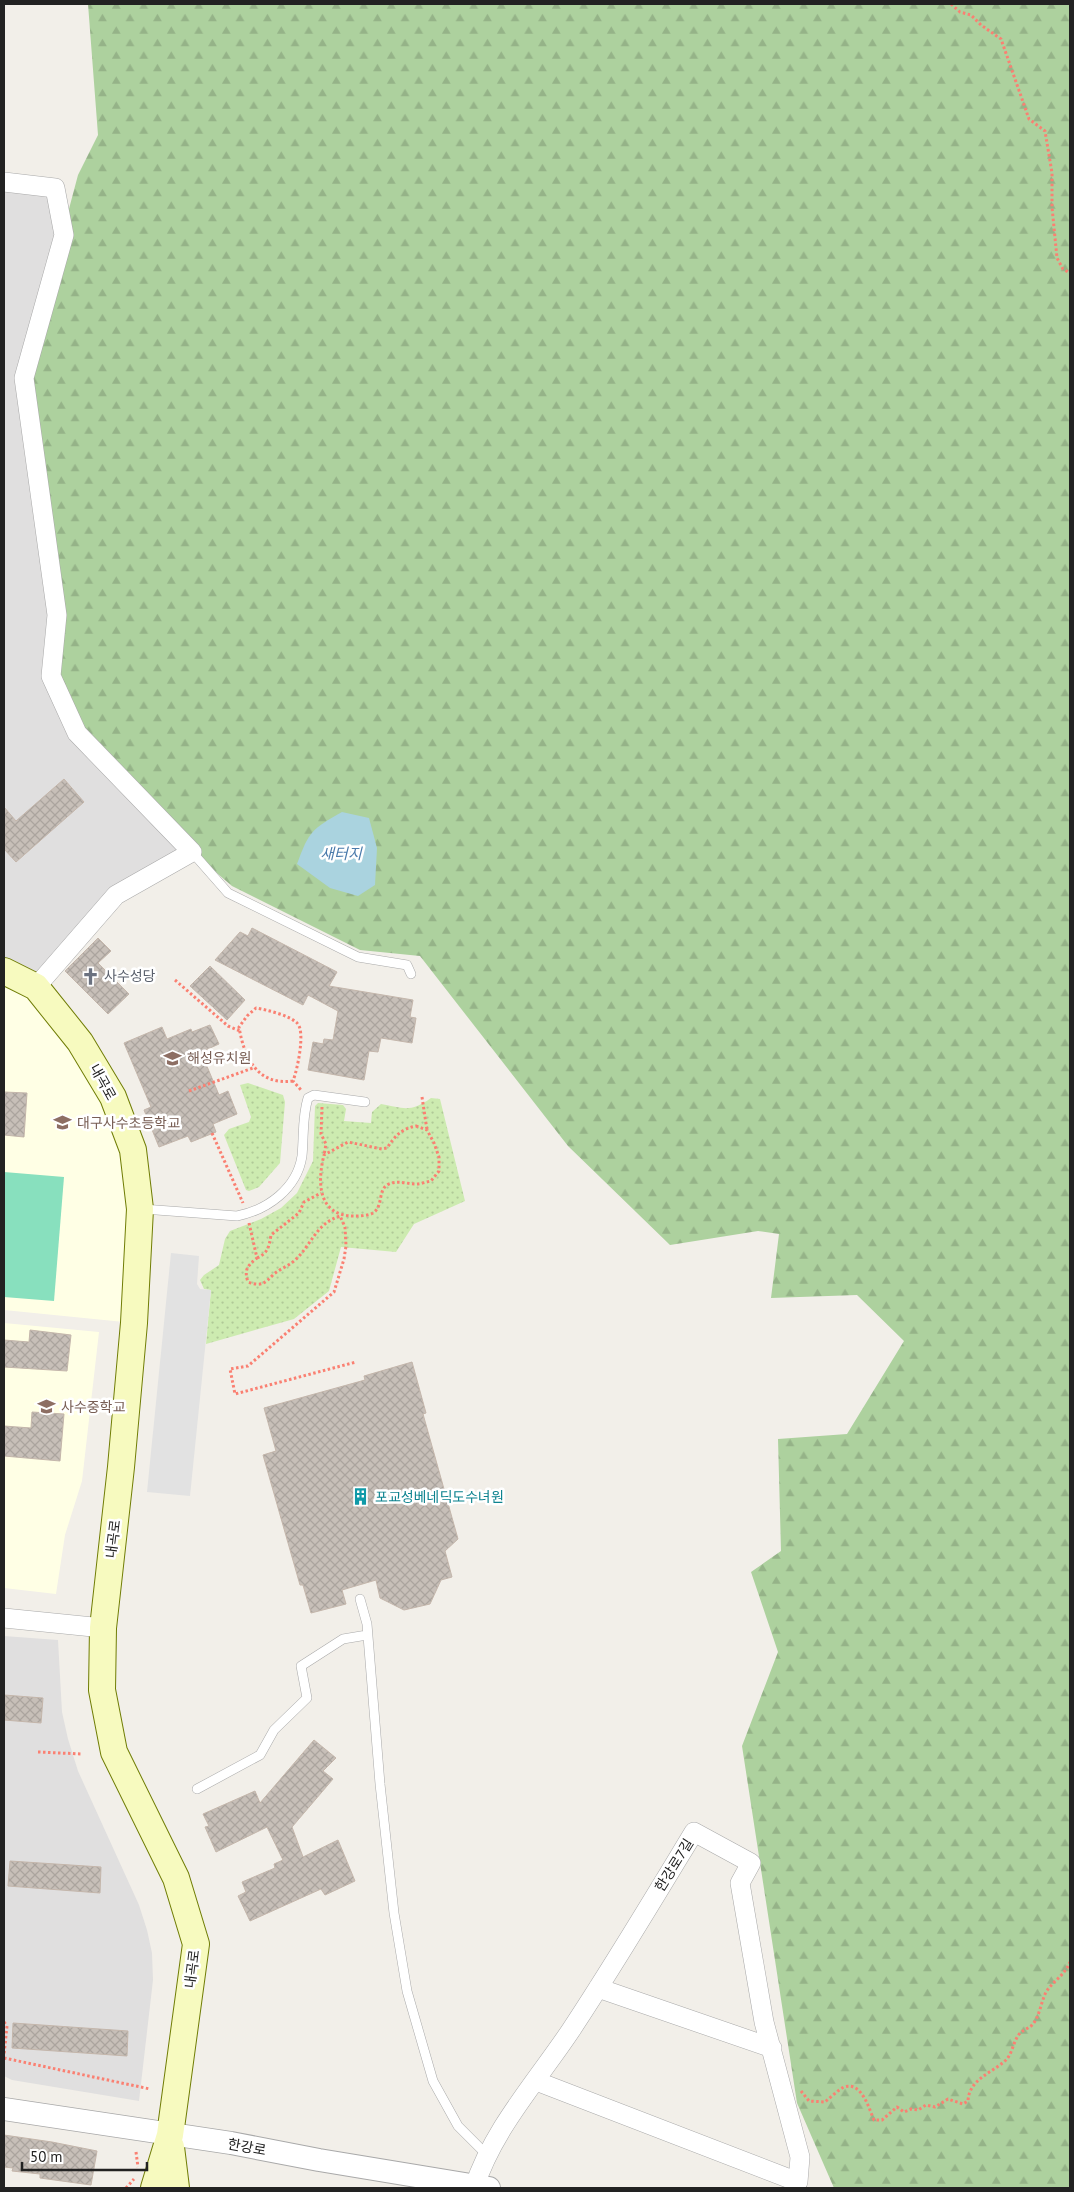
<svg xmlns="http://www.w3.org/2000/svg" width="1074" height="2192" viewBox="0 0 1074 2192" font-family="'PT Sans','Noto Sans KR',sans-serif">
<style>
.residential{fill:#e0dfdf}
.education{fill:#ffffe5}
.grass{fill:url(#grass-dots)}
.forest{fill:url(#forest-firs)}
.pitch{fill:#88e0be}
.parking{fill:#e2e2e2}
.water{fill:#aad3df}
.building{fill:url(#building-cross-hatch);stroke:#c4b6ab}
.lines{fill:none;stroke-linecap:round;stroke-linejoin:round}
.service-casing{stroke:#a9a9a9;stroke-width:10}
.minor-casing{stroke:#a9a9a9;stroke-width:20}
.tertiary-casing{stroke:#a9a9a9;stroke-width:24}
.secondary-casing{stroke:#707d05;stroke-width:28}
.path{stroke:#fa8072;stroke-width:3;stroke-dasharray:2.5 2.5;stroke-linecap:butt}
.service{stroke:#fff;stroke-width:9}
.minor{stroke:#fff;stroke-width:19}
.tertiary{stroke:#fff;stroke-width:22}
.secondary{stroke:#f7fabf;stroke-width:26}
.labels{text-anchor:middle;dominant-baseline:central;stroke-width:5;stroke-linejoin:round;paint-order:stroke}
.worship-label{font-size:14px;fill:#5b616d;stroke:#fff;text-anchor:start}
.education-label{font-size:14px;fill:#785e54;stroke:#fff;text-anchor:start}
.street-label{font-size:14px;fill:#222;stroke:#fff}
.culture-label{font-size:14px;fill:#0d838f;stroke:#fff;text-anchor:start}
.water-label{font-size:15px;font-style:italic;fill:#4a7aab;stroke:#fff}
</style>
<defs>
<pattern id="grass-dots" width="8" height="8" patternUnits="userSpaceOnUse" patternTransform="scale(1.25)"><rect width="8" height="8" fill="#cdebb0"/><path d="M2 2h.1M6 6h.1" fill="none" stroke="#b0c997" stroke-width="1.8" stroke-linecap="round"/></pattern>
<pattern id="forest-firs" width="22" height="20" patternUnits="userSpaceOnUse" patternTransform="scale(1.25)"><rect width="22" height="20" fill="#add19e"/><path d="M5 1l3.5 6h-7zM16 11l3.5 6h-7z" fill="#95b388"/></pattern>
<pattern id="building-cross-hatch" width="8" height="8" patternUnits="userSpaceOnUse" patternTransform="scale(1.25)"><rect width="8" height="8" fill="#c7bfb8"/><path d="M0 0l8 8M0 8l8-8" fill="none" stroke="#aba49e"/></pattern>
</defs>
<rect width="100%" height="100%" fill="#f2efe9"/>
<!-- residential -->
<path class="residential" d="M4,182L55,188L192,852L116,895L36,987L4,971Z
M4,1636L58,1640L62,1712L68,1739L78,1771L139,1905L147,1930L152,1953L153,1980L139,2101L12,2080L4,2076Z"/>
<!-- education -->
<path class="education" d="M4,971L36,987L133,1150L134,1323L4,1310Z
M4,1323L99,1332L82,1481L65,1535L56,1594L4,1588Z"/>
<!-- grass -->
<path class="grass" d="M248,1083L283,1095L285,1102L280,1163L259,1187L249,1191L246,1190L224,1135L229,1129L249,1122L251,1117L240,1085Z
M431,1098L440,1099L465,1201L414,1224L396,1252L341,1247L329,1291L294,1319L206,1344L211,1290L204,1289L200,1280L204,1275L219,1265L225,1239L230,1231L261,1219L281,1208L297,1193L313,1161L315,1106L318,1103L343,1105L346,1109L344,1121L371,1123L372,1112L381,1104C404,1108 410,1113 431,1098Z"/>
<!-- forest -->
<path class="forest" d="M88,4H1070V2188H834L797,2103L742,1746L778,1652L751,1572L781,1551L778,1439L847,1434L904,1341L857,1295L771,1298L779,1234L758,1231L670,1245L568,1146L420,956L360,950L232,886L192,852L77,733L51,676L57,615L24,378L78,175L98,135Z"/>
<!-- pitch -->
<path class="pitch" d="M4,1172L64,1177L54,1301L4,1297Z"/>
<!-- parking -->
<path class="parking" d="M171,1253L199,1256L197,1284L200,1289L211,1290L190,1496L147,1492Z"/>
<!-- water -->
<path class="water" d="M342,812L369,818L377,848L375,885L358,896L330,888L297,864C309,831 312,829 342,812Z"/>
<!-- building -->
<path class="building" d="M64,779L84,802L16,862L4,849V807L16,821Z
M252,928L337,972L329,986L413,1000L410,1017L416,1018L412,1043L381,1038L378,1052L369,1051L364,1080L308,1070L313,1042L323,1044L324,1039L333,1040L338,1011L308,995L303,1005L215,960L240,932L248,936Z
M98,938L111,951L98,963L129,994L108,1014L65,971Z
M210,966L245,1000L227,1020L190,986Z
M210,1025L219,1044L201,1052L219,1095L228,1091L237,1114L213,1124L216,1132L191,1142L188,1136L159,1147L144,1110L151,1107L124,1043L162,1027L167,1039L191,1029L192,1032Z
M4,1092L27,1093L24,1137L4,1135Z
M30,1330L71,1335L67,1371L4,1367V1340L29,1342Z
M412,1362L426,1413L423,1414L458,1539L445,1551L452,1577L441,1580L430,1604L404,1610L380,1598L376,1580L342,1590L346,1604L311,1613L303,1585H300L263,1455L276,1451L264,1408L365,1380L364,1376Z
M32,1412L64,1414L60,1461L4,1456V1426L31,1428Z
M4,1695L43,1698L41,1723L4,1720Z
M314,1740L336,1758L323,1771L333,1779L292,1827L303,1857L338,1840L355,1881L325,1895L321,1889L250,1921L238,1896L246,1892L242,1882L275,1868L274,1864L283,1860L267,1827L216,1852L205,1827L209,1826L203,1814L255,1791L260,1803Z
M10,1861L101,1867L100,1893L8,1886Z
M13,2023L128,2031L127,2056L12,2048Z
M4,2135L52,2142L97,2151L91,2185L40,2178V2174L12,2171L13,2168L4,2167Z"/>
<g class="lines">
<defs>
<path id="service" d="M192,852L228,893L358,957L407,965L411,974
M143,1209L237,1216C267,1210 297,1189 302,1156C304,1136 302,1117 308,1098L314,1095L365,1102
M360,1599L367,1624L380,1784L394,1913L407,1991L433,2081L458,2126L487,2155
M197,1789L260,1755L274,1730L307,1698L301,1666L343,1639L367,1635"/>
<path id="minor" d="M4,182L55,188L64,235L24,378L57,615L51,676L77,733L192,852L116,895L36,987
M4,1618L103,1628
M598,1988L772,2048
M474,2188C493,2129 537,2081 571,2030C614,1965 654,1898 694,1832L751,1863L740,1883L764,2022L800,2157L798,2182L536,2081"/>
<path id="tertiary" d="M4,2109L231,2143L319,2160L489,2188"/>
<path id="secondary" d="M4,971L36,987L80,1042L113,1097L133,1150L140,1209L134,1323L121,1467L103,1628L102,1690L114,1752L176,1878L196,1944L170,2135L154,2188
M171,2147L176,2188"/>
</defs>
<!-- service casing -->
<use href="#service" class="service-casing"/>
<!-- minor casing -->
<use href="#minor" class="minor-casing"/>
<!-- tertiary casing -->
<use href="#tertiary" class="tertiary-casing"/>
<!-- secondary casing -->
<use href="#secondary" class="secondary-casing"/>
<!-- path -->
<path class="path" d="M951,4L960,12L971,15L981,25L1001,39L1029,119L1045,131L1052,173V207L1057,258L1063,269L1070,273
M175,980L228,1026L240,1031
M293,1081C257,1086 244,1057 239,1027L247,1016L256,1008C267,1010 289,1015 297,1023C306,1031 297,1071 293,1081L301,1090
M189,1091L253,1068
M422,1097L427,1130
M322,1107L321,1134L326,1144L324,1155
M416,1126L427,1130L434,1143L439,1157V1171L431,1181C426,1182 421,1184 416,1184C407,1184 398,1180 389,1184C377,1189 384,1206 373,1213C368,1216 359,1216 354,1216C318,1216 317,1183 324,1155L348,1142L382,1149L387,1148C395,1136 401,1129 416,1126Z
M212,1133L243,1203
M249,1223L257,1258C247,1266 244,1270 248,1282C262,1287 265,1283 274,1274C280,1269 288,1266 294,1261C312,1245 315,1224 340,1216L345,1227L346,1246L344,1259L334,1292L248,1366L230,1369L235,1394L356,1362
M257,1258C268,1253 269,1247 271,1235L299,1213L304,1202L321,1193
M38,1752L82,1754
M4,2022L7,2026L4,2055
M4,2058L150,2089
M801,2091L809,2101L825,2102C831,2097 838,2090 844,2087C862,2081 869,2109 874,2120H882L897,2107L904,2112L911,2109L918,2110L926,2105L935,2107L948,2099L963,2104L968,2101C969,2079 992,2073 1006,2060C1012,2054 1013,2043 1018,2036C1021,2030 1029,2029 1033,2024C1040,2015 1041,2002 1046,1992C1053,1981 1065,1975 1070,1962
M136,2152L138,2167
M126,2188L134,2179"/>
<!-- service -->
<use href="#service" class="service"/>
<!-- minor -->
<use href="#minor" class="minor"/>
<!-- tertiary -->
<use href="#tertiary" class="tertiary"/>
<!-- secondary -->
<use href="#secondary" class="secondary"/>
</g>
<!-- icons -->
<defs>
<symbol id="church-bare" viewBox="-9 -9 18 18"><path d="M-1.2-6h2.4v3.5h3.3v2.4h-3.3V6h-2.4V-.1h-3.3v-2.4h3.3Z" fill="#6b7280" stroke="#fff" stroke-width="2.5" paint-order="stroke"/></symbol>
<symbol id="school-bare" viewBox="-9 -9 18 18"><path d="M0-5L7-2L0 1L-7-2ZM-4 1L0 2.5L4 1V4Q0 6-4 4Z" fill="#8d6e63" stroke="#fff" stroke-width="2.5" paint-order="stroke"/></symbol>
<symbol id="building-bare" viewBox="-9 -9 18 18"><path d="M-4-6H4V6H1V3H-1V6H-4ZM-2.5-4.3h1.7v1.8h-1.7ZM.8-4.3h1.7v1.8H.8ZM-2.5-1h1.7V.8h-1.7ZM.8-1h1.7V.8H.8Z" fill="#0f9aa8" stroke="#fff" stroke-width="2.5" paint-order="stroke"/></symbol>
</defs>
<g fill-rule="evenodd">
<use href="#church-bare" x="78" y="964" width="25" height="25"/>
<use href="#school-bare" x="160" y="1046" width="25" height="25"/>
<use href="#school-bare" x="50" y="1110" width="25" height="25"/>
<use href="#school-bare" x="34" y="1394" width="25" height="25"/>
<use href="#building-bare" x="348" y="1484" width="25" height="25"/>
</g>
<g class="labels">
<!-- worship labels -->
<g class="worship-label">
<text x="104" y="976">사수성당</text>
</g>
<!-- education labels -->
<g class="education-label">
<text x="187" y="1058">해성유치원</text>
<text x="77" y="1123">대구사수초등학교</text>
<text x="61" y="1407">사수중학교</text>
</g>
<!-- street labels -->
<g class="street-label">
<text transform="translate(103 1082) rotate(61)">내곡로</text>
<text transform="translate(113 1539) rotate(-83)">내곡로</text>
<text transform="translate(674 1865) rotate(-58)">한강로7길</text>
<text transform="translate(192 1969) rotate(-83)">내곡로</text>
<text transform="translate(247 2147) rotate(10)">한강로</text>
</g>
<!-- culture labels -->
<g class="culture-label">
<text x="375" y="1497">포교성베네딕도수녀원</text>
</g>
<!-- water labels -->
<g class="water-label">
<text x="341" y="853">새터지</text>
</g>
</g>
<!-- border -->
<rect width="1074" height="2192" fill="none" stroke="#222222" stroke-width="10"/>
<!-- scale -->
<path d="M22 2162v8h125v-8" fill="none" stroke="#222222" stroke-width="2.5"/>
<text x="30" y="2162" font-size="15" fill="#222222" stroke="#ffffff" stroke-width="4" paint-order="stroke">50 m</text>
</svg>
